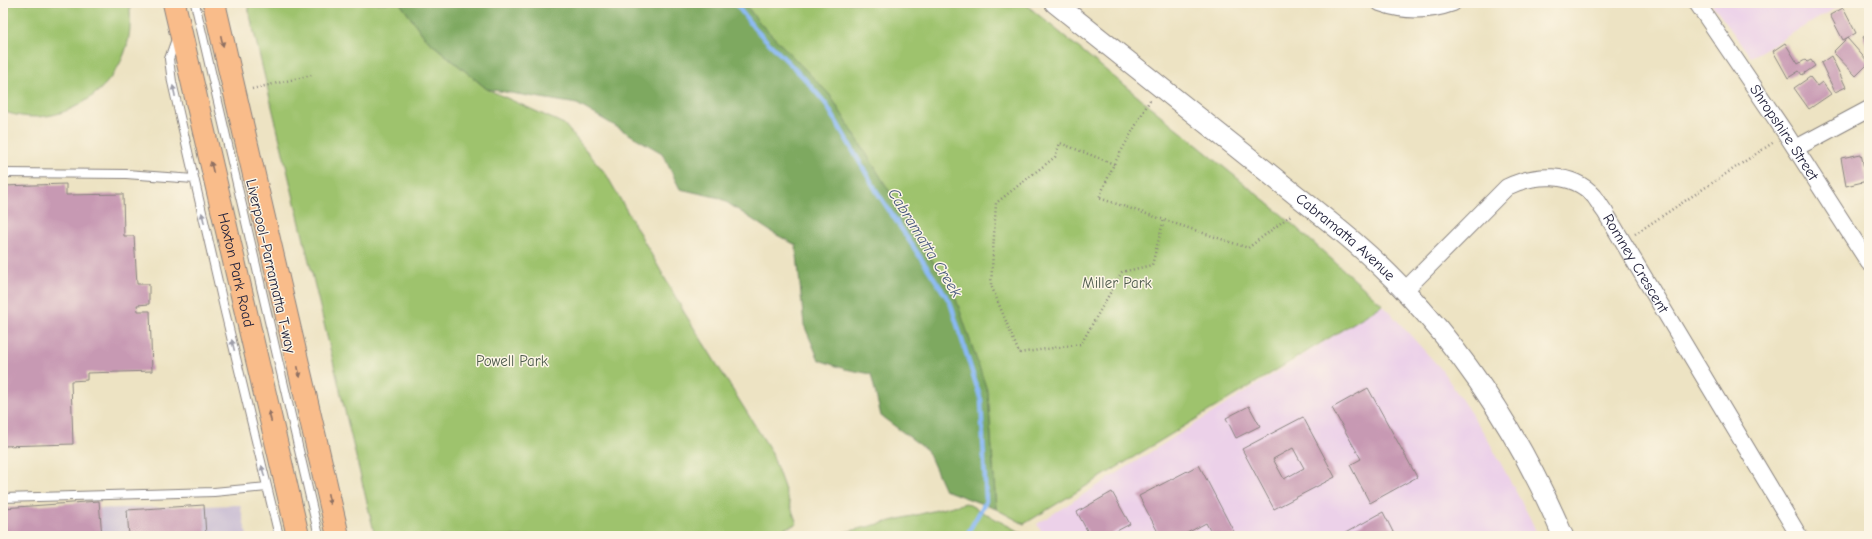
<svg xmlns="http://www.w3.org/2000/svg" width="1872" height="539" viewBox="0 0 1872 539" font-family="'Comic Neue',sans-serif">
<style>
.built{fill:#ecd1e9}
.industrial{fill:#cbbfd4}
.green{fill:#9ec36d;stroke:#607254}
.forest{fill:#7ea960;stroke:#50664e}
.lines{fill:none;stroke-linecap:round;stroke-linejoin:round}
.stream{stroke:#8ab9f5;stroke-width:4.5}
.building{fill:#c799b3;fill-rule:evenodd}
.service-casing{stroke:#88827f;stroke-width:10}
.minor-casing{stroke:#88827f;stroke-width:18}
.tertiary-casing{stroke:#88827f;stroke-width:22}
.primary-casing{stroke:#88827f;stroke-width:24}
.path{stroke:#88827f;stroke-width:2.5;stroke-dasharray:1 3;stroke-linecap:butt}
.service{stroke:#fff;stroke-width:8}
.minor{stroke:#fff;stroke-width:16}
.tertiary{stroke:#fff;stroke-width:20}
.primary{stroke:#f9bc8a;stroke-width:22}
.oneway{fill:#8e6f62}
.oneway2{fill:#9c9ca7}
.labels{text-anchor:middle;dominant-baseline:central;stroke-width:3;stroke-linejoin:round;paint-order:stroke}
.street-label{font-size:15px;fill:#22223b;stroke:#fcf5e5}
.park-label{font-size:15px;fill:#4d5a4c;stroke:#fcf5e5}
.water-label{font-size:16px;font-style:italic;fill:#46577c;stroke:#fcf5e5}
</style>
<rect width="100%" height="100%" fill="#fcf5e5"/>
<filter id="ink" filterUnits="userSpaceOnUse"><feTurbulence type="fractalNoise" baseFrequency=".025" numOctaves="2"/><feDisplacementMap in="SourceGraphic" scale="8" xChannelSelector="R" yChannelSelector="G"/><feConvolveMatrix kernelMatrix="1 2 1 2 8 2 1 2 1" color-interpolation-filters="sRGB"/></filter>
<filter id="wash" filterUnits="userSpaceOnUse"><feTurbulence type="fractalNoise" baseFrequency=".012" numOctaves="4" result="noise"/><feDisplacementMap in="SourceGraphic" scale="16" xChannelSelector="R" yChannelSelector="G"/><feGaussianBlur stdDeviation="0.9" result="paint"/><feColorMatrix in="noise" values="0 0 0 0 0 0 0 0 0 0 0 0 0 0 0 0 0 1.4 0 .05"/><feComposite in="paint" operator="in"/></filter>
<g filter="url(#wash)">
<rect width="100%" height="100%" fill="#ede3c3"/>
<!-- built -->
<path class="built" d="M1711,3H1845L1751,57Z
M1383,305L1441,369L1486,436L1530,518L1538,536H1044L1037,524Z"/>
<!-- industrial -->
<path class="industrial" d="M240,505L247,536H3V511Z"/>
<!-- green -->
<path class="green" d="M3,3H129C131,11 130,19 130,27C127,87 60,134 3,111Z
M247,3H400L426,39L487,89L564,124L606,174L684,312L771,451L797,524L762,536H375Z
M744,3H1024L1281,214L1383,305L1024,524L996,509L988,393L759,22Z
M966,503L1027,536H829Z"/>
<!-- forest -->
<path class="forest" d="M400,3H744L759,22L830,95L956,299L988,393L996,509L945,490L927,450L881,416L871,374L845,369L819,360L804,325L796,245L773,233L720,198L680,189L662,153L577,104L487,89L426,39Z"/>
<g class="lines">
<!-- stream -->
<path class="stream" d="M735,3L754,28L804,78L826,104L877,192L950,302L981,400L986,501L966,536"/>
</g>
<g id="blocks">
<!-- building -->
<path class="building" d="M1843,8L1856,33L1843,40L1830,15Z
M1869,34V49L1863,37Z
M1847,38L1869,63L1856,76L1833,52Z
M1785,43L1798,64L1805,60L1807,62L1811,60L1815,66L1802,75L1799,71L1788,78L1773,51Z
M1831,56L1846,87L1835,92L1821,63Z
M1810,77L1817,86L1822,82L1831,94L1809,109L1794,88Z
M1861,154L1867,181L1846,186L1841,158Z
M66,184V195L123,194L124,236H134L137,284H149V304L137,305L138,311H150L152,371L87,373V380L71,381L73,444L3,446V186Z
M1368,388L1417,477L1370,503L1350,465L1361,459L1332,408Z
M1249,406L1260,426L1236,438L1226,418Z
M1303,417L1335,477L1274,509L1242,449ZM1293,448L1304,468L1284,479L1273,459Z
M1199,465L1236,536H1213L1206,523L1185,534L1186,536H1160L1139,496Z
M1112,492L1130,524L1111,534L1112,536H1090L1077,512Z
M99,501L102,536H3V508Z
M204,505L206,536H129L127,510Z
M1383,512L1395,536H1340Z"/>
</g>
</g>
<g filter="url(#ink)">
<use href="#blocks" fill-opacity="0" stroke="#88827f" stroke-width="1"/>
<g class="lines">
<defs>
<path id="service" d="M195,3L319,536
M176,39L169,59L172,82L225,312L279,536
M3,173L126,174L194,179
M3,498L214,492L267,487"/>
<g id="minor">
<path d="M1380,3C1405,12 1428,12 1453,3"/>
<path id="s1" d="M1697,3L1786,134L1869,263"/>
<path d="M1796,148L1869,109"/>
<path id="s2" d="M1405,290L1507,187C1534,174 1572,171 1594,196C1598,201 1601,207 1605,212L1799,536"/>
</g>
<g id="tertiary">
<path id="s3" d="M1055,3C1125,59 1196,115 1266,171C1314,210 1364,246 1405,291C1472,362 1525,446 1563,536"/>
</g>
<g id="primary">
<path id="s4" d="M174,3L298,536"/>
<path d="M214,3L338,536"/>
</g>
</defs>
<!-- service casing -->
<use href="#service" class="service-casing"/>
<!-- minor casing -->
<use href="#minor" class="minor-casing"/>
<!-- tertiary casing -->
<use href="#tertiary" class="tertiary-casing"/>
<!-- primary casing -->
<use href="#primary" class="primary-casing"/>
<!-- path -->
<path class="path" d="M252,89L312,75
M1150,100L1114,164L1099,198L1248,248L1291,215
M1114,164L1060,143L1055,157L996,203L991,285L1019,353L1081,344L1122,272L1152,265L1164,219
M1635,234L1774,142"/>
<!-- service -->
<use href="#service" class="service"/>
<!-- minor -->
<use href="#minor" class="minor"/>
<!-- tertiary -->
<use href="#tertiary" class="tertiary"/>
<!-- primary -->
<use href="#primary" class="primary"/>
</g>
<!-- one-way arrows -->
<defs><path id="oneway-solid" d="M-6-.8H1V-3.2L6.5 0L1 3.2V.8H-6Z"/></defs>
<g class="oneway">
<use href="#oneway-solid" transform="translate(222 41) rotate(77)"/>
<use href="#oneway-solid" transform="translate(212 167) rotate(-103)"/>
<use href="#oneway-solid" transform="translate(299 372) rotate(77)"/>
<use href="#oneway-solid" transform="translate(270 416) rotate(-103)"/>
<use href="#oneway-solid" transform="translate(329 499) rotate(77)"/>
</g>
<g class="oneway2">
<use href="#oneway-solid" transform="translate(174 91) rotate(-102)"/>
<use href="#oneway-solid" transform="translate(203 218) rotate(-103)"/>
<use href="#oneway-solid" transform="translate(233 345) rotate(-104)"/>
<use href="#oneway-solid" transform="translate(263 471) rotate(-104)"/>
</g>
</g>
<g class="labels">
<!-- street labels -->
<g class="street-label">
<text stroke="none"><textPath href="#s1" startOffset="156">Shropshire Street</textPath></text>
<text stroke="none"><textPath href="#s3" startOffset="373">Cabramatta Avenue</textPath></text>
<text stroke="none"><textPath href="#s2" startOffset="318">Romney Crescent</textPath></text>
<text transform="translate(271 266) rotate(77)">Liverpool–Parramatta T-way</text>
<text stroke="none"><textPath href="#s4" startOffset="274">Hoxton Park Road</textPath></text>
</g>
<!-- park labels -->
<g class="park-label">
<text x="1117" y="283">Miller Park</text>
<text x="512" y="361">Powell Park</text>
</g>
<!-- water labels -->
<g class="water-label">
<text transform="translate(925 243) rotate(58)">Cabramatta Creek</text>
</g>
</g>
<!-- margin -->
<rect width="1872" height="539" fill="none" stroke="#fcf5e5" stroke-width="16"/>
</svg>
